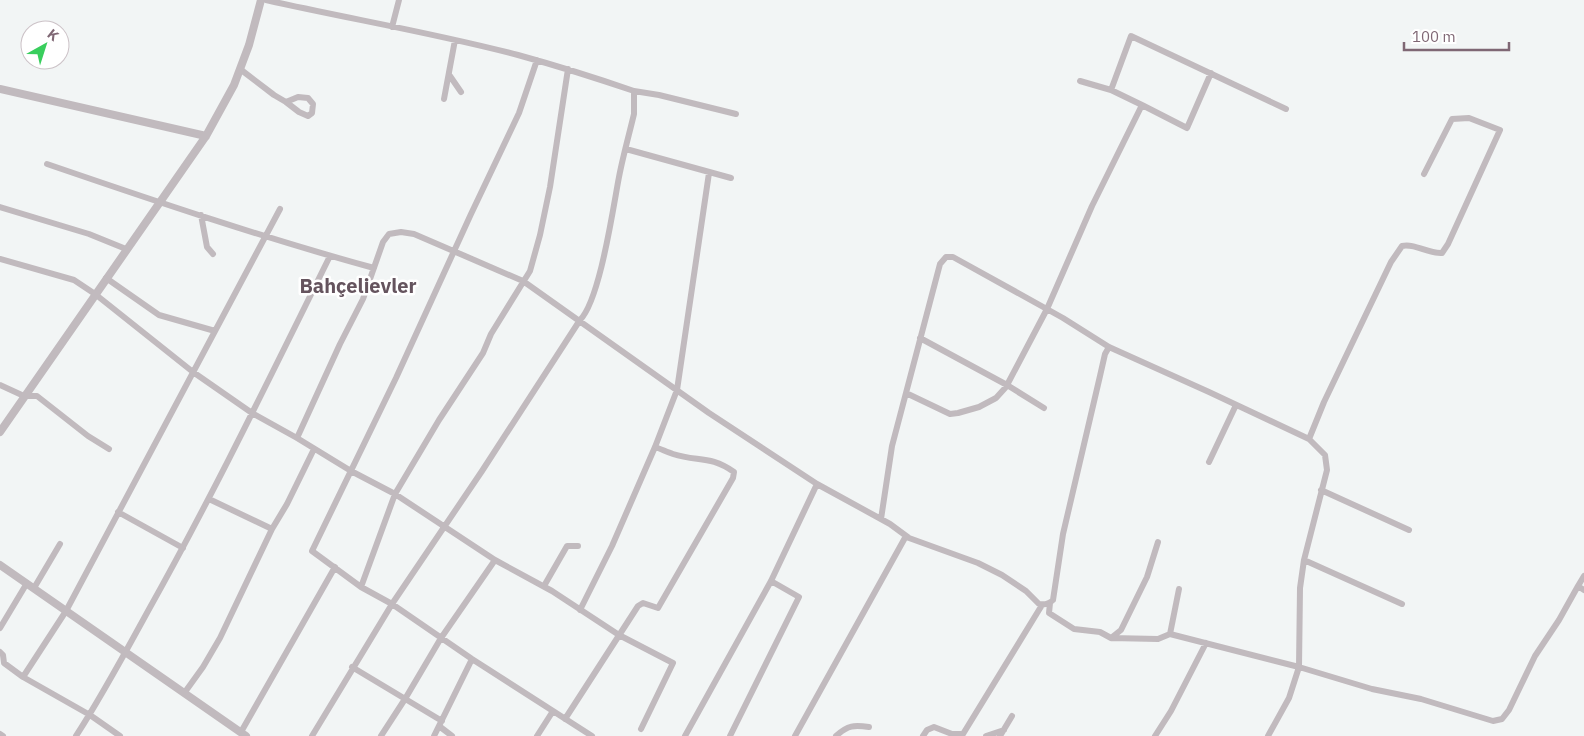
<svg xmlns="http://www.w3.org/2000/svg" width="1584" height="736" viewBox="0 0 1584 736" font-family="'IBM Plex Sans',sans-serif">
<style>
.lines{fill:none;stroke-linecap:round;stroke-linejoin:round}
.minor{stroke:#c1babe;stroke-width:6}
.tertiary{stroke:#c1babe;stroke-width:8}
.labels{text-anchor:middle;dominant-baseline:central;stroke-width:5;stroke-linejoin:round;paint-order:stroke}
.district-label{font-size:20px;font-weight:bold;fill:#65545e;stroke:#fff}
</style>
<rect width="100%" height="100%" fill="#f2f5f5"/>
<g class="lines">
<!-- minor -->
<path class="minor" d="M266,0C350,19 435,33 518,55C558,66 596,78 634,91V114C629,135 623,156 619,177C613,208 600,300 580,320L482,471L392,604L312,736
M392,27L399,0
M537,60L519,113L471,214L396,378L312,551L361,587L392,604L472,659L592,736
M240,69L274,95L286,102L299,112L308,116L312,113L313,104L308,98L298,97L286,102
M450,76L461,92
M1080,81L1111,90L1142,105
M1111,90L1131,36L1286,109
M634,91L659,95L736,114
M444,99L455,40
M626,149L731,178
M47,164C155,201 264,238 374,268
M0,207L89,234L126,249
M201,215L207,247L213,254
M0,259L74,280L95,294L193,372L252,413L297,438L351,471L395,494L495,560L552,591L619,635L673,663L641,729
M106,278L159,315L215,331
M920,338L1007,385L1044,408
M0,385L24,396H37L88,436L109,449
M906,393L950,414L958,413L979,407L996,398L1006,387L1047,309L1092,206L1142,105L1187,128L1211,73
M297,438L340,344L363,299L383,242L389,234L401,232L414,234L523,281L709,413L817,484L890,524L909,538L978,563L1002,575L1026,591L1039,604C1044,605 1049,604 1053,600L1063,534L1100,376L1105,354L1109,347
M1309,439L1324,402L1391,262L1402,246C1415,243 1428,254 1442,253L1448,244L1500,130L1469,118L1452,119L1424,174
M1209,462L1236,405
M1321,490L1409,530
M209,499L272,529
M118,512L183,548
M881,519L892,446L940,264L946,257H953L1063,318L1109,347L1209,392L1309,439L1325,455L1327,470L1304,560L1300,588L1299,667L1289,698L1268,736
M1304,560L1402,604
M1584,576L1578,586L1584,590
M544,586L567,546H578
M361,587L395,494L439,420L483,353L491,334L530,271L540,235L550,187L568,69
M34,588L60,544
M1050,603L1049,613L1074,629L1100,632L1111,638L1158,639L1170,634L1299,667L1372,689L1421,699L1493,721L1502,719L1509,710L1535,656L1559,620L1578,586
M580,610L612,546L655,447L677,390L709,173
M0,628L27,583
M1170,634L1179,589
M1111,638L1121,630L1147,577L1158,542
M0,652L3,655L4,663L23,677L90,715L120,736
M352,667L442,721
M23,677L66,611L280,209
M185,692L203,667L220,638L272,529L287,504L314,449
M565,719L638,606L643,603L658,608L733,478L734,472C710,455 698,462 673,454C667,452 661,449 655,447
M439,726L452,736
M241,732L335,567
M0,734L3,736
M76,736C102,696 125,653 148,611C213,495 271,375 330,256
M381,736L405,699L441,638L495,560
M434,736L472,659
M537,736L553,711
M685,736L771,581L817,484
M730,736L799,597L771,581
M795,736L906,536
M836,736C848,725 854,725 869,727
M923,736L927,730L934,727L952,734H963L1042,605
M986,736L1004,730
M1000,736L1012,716
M1155,736L1171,711L1206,643"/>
<!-- tertiary -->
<path class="tertiary" d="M0,89L206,136
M0,432L206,136L234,85L249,45L261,0
M0,565L246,736"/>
</g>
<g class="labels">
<!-- district labels -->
<g class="district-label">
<text x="358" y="285">Bahçelievler</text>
</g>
</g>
<!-- north arrow -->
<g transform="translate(45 45) rotate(39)"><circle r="24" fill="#ffffff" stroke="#ccc2c7"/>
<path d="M0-4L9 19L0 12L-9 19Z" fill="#39ce5d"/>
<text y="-8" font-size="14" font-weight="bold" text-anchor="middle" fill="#7f6774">K</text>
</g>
<!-- scale -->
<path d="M1404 42v8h105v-8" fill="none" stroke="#7f6774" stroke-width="2.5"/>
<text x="1412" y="42" font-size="15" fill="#7f6774" stroke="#ffffff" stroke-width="4" paint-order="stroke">100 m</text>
</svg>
